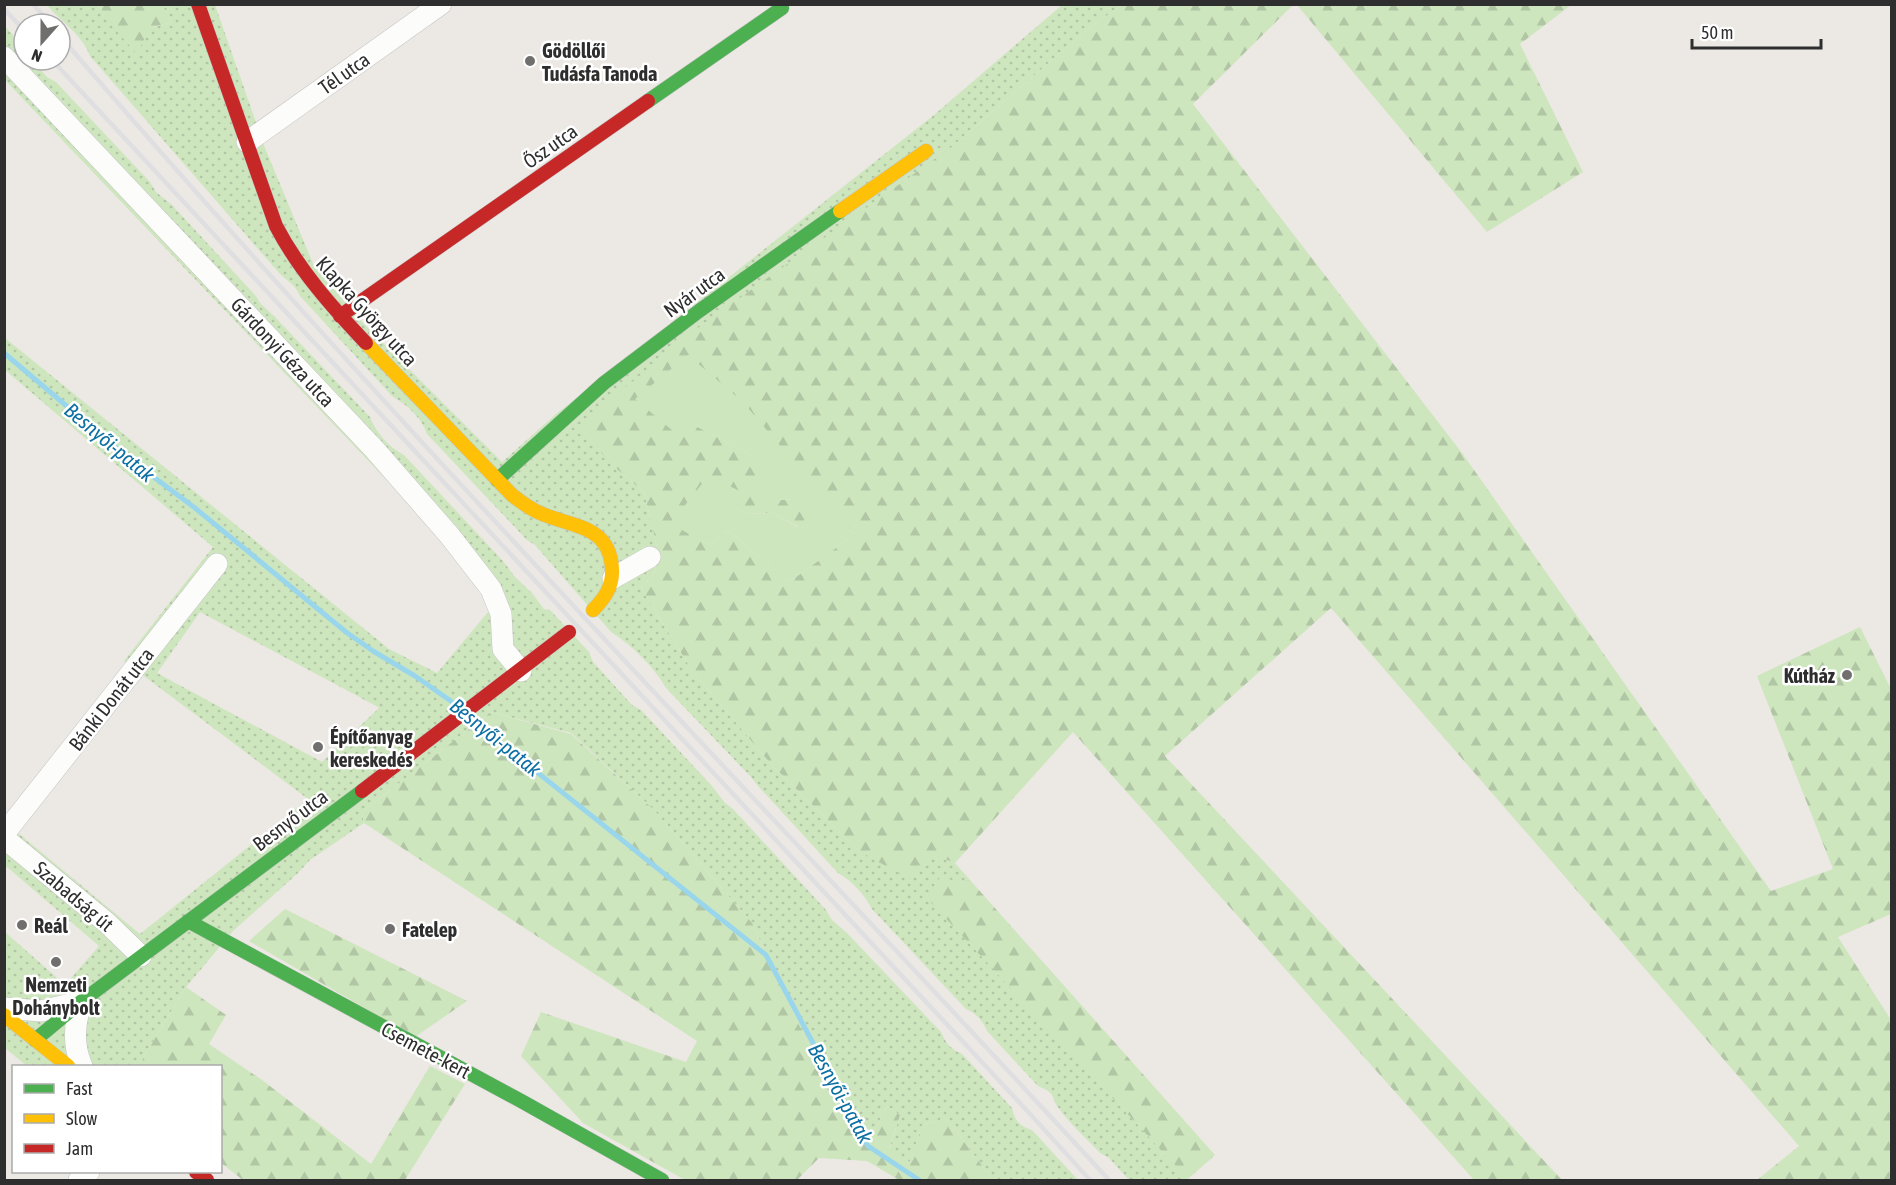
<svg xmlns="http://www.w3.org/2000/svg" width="1896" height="1185" viewBox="0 0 1896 1185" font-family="'Asap Condensed',sans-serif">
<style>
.grass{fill:url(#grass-dots);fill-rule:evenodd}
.forest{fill:url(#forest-firs);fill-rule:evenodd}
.park{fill:#cee6be}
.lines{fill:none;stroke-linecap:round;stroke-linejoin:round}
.stream{stroke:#99d6ec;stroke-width:5}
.street-casing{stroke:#c5c4c5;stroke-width:22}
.fast-casing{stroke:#c5c4c5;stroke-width:15}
.slow-casing{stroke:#c5c4c5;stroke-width:15}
.jam-casing{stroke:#c5c4c5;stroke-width:15}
.street{stroke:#fcfcfb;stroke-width:21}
.fast{stroke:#4caf50;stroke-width:14}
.slow{stroke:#ffc107;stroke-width:14}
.jam{stroke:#c62828;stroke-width:14}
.rail{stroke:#dfdfe1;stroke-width:4.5}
.poi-dot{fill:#706f6e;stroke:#fff;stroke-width:2}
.labels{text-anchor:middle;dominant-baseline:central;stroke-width:5;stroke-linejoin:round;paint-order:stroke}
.poi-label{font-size:20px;font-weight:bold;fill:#2e2e2e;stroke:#fff;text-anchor:start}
.street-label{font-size:20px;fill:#2e2e2e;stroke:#fff}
.water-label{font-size:21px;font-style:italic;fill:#0d6fa3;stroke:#fff}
</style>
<defs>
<pattern id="grass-dots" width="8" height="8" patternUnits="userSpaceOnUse" patternTransform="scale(1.5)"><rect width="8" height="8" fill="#cee6be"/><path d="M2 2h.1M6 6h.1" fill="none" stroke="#b1c6a4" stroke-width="1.8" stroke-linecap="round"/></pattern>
<pattern id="forest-firs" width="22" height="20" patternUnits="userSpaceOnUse" patternTransform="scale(1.5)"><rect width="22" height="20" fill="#cee6be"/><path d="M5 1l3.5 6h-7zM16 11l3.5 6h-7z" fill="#b1c6a4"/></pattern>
</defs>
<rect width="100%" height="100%" fill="#ece8e4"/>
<!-- grass -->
<path class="grass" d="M47,5H100L104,17L151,28L172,22L162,5H215L265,148L314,266L362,322L502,462L556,414L934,115L1062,5H1122L1089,28L953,146L611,464L644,492L657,547L655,572L641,588L693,672L771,764L859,851L933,853L955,863L970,880L957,882L927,897L1189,1180H1129L1109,1158L1100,1153C1087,1139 1071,1125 1060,1110C1049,1096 1058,1094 1038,1086L987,1031C982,1020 977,1014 966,1009L872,909C865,895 852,881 838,873L758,786L751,777L666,688C653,666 632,645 611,632L535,545L527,540L427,434C422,419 408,405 393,397L300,296L295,287L280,274L90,56C82,34 61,22 47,5Z
M5,26C15,38 24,43 24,60H31L47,77L56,82L150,182L156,192L172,205L255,295L261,304L275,317L370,417C376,433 389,447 404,455L503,561L515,577L532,593L544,609L550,610L589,652L593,662L632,705L641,710L712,786L725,803L733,809L826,910L832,920L847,933L941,1032C946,1044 951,1049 962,1054L1012,1108C1015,1121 1019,1126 1032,1130L1078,1180H993L946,1118L922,1125L910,1162L889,1150L900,1115L887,1106L873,1133L836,1105L752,923L654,810L571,733L491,712L362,812L364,823L310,860L297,874L233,931L186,987L144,1056L140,1066H27L5,1048V932L65,985L99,946L7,867L5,869V822L140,934L308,799L124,661L213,547L5,370V338L389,649L437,673L493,606L423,518L5,80ZM200,612L378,707L379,708L322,762L157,673Z"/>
<!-- forest -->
<path class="forest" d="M100,5H162L172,22L150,28L137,54L104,17Z
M1122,5H1293L1193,104L1462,453L1771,891L1833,869L1757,676L1860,627L1891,689V914L1838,937L1891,1020V1180H1757L1799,1146L1331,608L1165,756L1562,1180H1474L1073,732L955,863L933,854L911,880L859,851L771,764L693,672L641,588L655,572L657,547L644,492L611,464L579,426L692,332L953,146L1089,28ZM688,355L855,534L789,582L728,530L709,545L682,529L735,507L746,514L773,513L799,527L810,515L794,499L780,500L753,456L696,426L636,399Z
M1297,5H1571L1520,44L1583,172L1487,232Z
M491,712L571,734L654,810L752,923L836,1105L873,1133L887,1106L900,1115L889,1149L910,1162L922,1125L946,1118L993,1180H899L867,1161L819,1158L797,1180H685L583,1123L521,1056L541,1012L686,1062L697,1041L364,823L362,812Z
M941,876L957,882L970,880L1215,1155L1188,1179L926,897Z
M285,909L467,1001L415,1037L249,941Z
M186,987L226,1015L209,1044L262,1080L371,1164L430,1066L465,1084L405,1180H243L221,1163L220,1066H140L144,1056Z"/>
<!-- park -->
<path class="park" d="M688,355L743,402L855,534L789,582L728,530L709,545L682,530L664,532L708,476L740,491L735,507L746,514L773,513L798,527L809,515L794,499L780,500L757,489L753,456L696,426L679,436L635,399Z"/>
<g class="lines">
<!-- stream -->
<path class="stream" d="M4,353L127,457L195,508L346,632L373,651L415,676L458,706
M472,718L503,745L766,955L868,1146L919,1180"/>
<defs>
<path id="street" d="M4,57L375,450L450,536L491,589L501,614L503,649L521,671
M247,142L441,4
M613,578L650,557
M4,834L217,564
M4,838L106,922L141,956
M82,1001C74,1023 72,1044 82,1066
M4,1008L41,1011L75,1003
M79,1180L89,1172"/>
<path id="fast" d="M648,101L782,8
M497,480L604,383L699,311L840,211
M188,921L523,1102L662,1180
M35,1040L82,1001L362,791"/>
<path id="slow" d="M840,211L926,151
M366,343L512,495C521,502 530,509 540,513C570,527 610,524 612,569C613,586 605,598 593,610
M4,1015L68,1066"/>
<path id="jam" d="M198,4L276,226C299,270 332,307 366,343
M340,316L648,101
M362,791L569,632
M196,1172L207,1180"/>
</defs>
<!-- street casing -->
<use href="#street" class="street-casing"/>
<!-- fast casing -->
<use href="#fast" class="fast-casing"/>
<!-- slow casing -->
<use href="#slow" class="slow-casing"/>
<!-- jam casing -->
<use href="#jam" class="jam-casing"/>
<!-- street -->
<use href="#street" class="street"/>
<!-- fast -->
<use href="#fast" class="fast"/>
<!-- slow -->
<use href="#slow" class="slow"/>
<!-- jam -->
<use href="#jam" class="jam"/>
<!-- rail -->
<path class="rail" d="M33,4L50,24
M4,9L24,30
M60,36C397,429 759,799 1109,1180
M52,60L1031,1115L1090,1180"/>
</g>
<!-- markers -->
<g class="poi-dot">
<circle cx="530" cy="61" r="6"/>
<circle cx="1847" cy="675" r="6"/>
<circle cx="318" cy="747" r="6"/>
<circle cx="22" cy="925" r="6"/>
<circle cx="390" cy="929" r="6"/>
<circle cx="56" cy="962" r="6"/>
</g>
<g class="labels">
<!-- poi labels -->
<g class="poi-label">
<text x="542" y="50">Gödöllői<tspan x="542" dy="23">Tudásfa Tanoda</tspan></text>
<text x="1835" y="675" text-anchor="end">Kútház</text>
<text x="330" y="736">Építőanyag<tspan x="330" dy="23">kereskedés</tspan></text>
<text x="34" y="925">Reál</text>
<text x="402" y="929">Fatelep</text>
<text x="56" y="984" text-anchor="middle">Nemzeti<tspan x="56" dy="23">Dohánybolt</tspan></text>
</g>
<!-- street labels -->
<g class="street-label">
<text transform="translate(344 73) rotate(-35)">Tél utca</text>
<text transform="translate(550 146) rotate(-35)">Ősz utca</text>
<text transform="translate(694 292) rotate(-36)">Nyár utca</text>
<text transform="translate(367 311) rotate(48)">Klapka György utca</text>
<text transform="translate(283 352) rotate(47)">Gárdonyi Géza utca</text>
<text transform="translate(111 699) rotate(-52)">Bánki Donát utca</text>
<text transform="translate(290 820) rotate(-37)">Besnyő utca</text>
<text transform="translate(74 896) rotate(40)">Szabadság út</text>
<text transform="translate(426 1050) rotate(28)">Csemete-kert</text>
</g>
<!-- water labels -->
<g class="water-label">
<text transform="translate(110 442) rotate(40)">Besnyői-patak</text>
<text transform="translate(496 737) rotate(39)">Besnyői-patak</text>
<text transform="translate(841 1093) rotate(61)">Besnyői-patak</text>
</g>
</g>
<!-- border -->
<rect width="1896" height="1185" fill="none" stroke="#2e2e2e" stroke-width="12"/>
<!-- legend -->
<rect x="12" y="1065" width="210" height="108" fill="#ffffff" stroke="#ababab" stroke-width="1.5"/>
<rect x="24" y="1084" width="30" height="9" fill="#4caf50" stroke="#ababab" stroke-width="1.5"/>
<text x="66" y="1095" font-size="18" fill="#2e2e2e">Fast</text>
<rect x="24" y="1114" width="30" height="9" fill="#ffc107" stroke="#ababab" stroke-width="1.5"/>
<text x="66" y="1125" font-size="18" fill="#2e2e2e">Slow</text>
<rect x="24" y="1144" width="30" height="9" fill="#c62828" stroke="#ababab" stroke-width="1.5"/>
<text x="66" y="1155" font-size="18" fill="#2e2e2e">Jam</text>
<!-- north arrow -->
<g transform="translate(42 42) rotate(201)"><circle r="28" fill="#ffffff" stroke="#ababab" stroke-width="1.5"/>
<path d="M0-4.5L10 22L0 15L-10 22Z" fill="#706f6e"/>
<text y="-9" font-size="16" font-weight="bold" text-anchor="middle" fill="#2e2e2e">N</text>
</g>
<!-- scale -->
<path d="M1692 39v9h129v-9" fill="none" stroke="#2e2e2e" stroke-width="3"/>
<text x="1701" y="39" font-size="18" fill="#2e2e2e" stroke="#ffffff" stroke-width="4.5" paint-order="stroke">50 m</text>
</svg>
